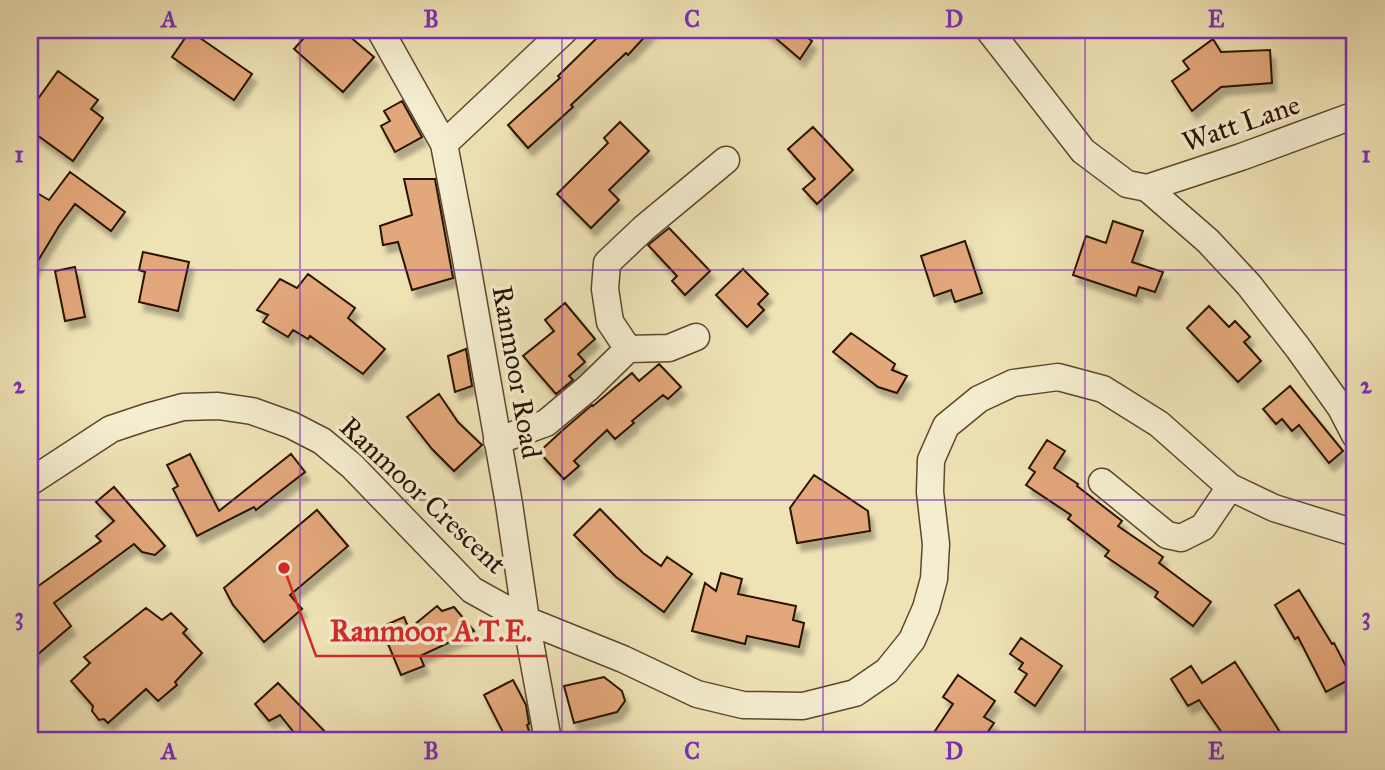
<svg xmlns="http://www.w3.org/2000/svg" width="1385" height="770" viewBox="0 0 1385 770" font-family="'IM FELL Great Primer',serif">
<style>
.building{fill:#e2a77a;stroke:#2a1200;stroke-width:2;filter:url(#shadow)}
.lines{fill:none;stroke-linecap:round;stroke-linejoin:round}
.minor-casing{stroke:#5b462e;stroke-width:29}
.minor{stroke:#f5edd0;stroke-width:26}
.grid{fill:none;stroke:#7b2cbf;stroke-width:2;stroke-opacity:0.55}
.labels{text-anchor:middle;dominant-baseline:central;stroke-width:7;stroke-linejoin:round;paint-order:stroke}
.street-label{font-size:28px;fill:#2a1200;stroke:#f5edd0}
.leader{fill:none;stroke:#d62828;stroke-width:2.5}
.callout-dot{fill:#d62828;stroke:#f5edd0;stroke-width:2.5}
.callout-label{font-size:30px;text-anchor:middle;font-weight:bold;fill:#d62828;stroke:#f5edd0;stroke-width:7;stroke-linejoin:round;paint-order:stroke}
.neatline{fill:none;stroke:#7b2cbf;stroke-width:2.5}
.grid-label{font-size:23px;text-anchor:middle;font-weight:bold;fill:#7b2cbf}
</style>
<defs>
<filter id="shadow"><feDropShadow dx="4.5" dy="8" stdDeviation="2" flood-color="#0004"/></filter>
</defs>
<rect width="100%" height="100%" fill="#efe3b6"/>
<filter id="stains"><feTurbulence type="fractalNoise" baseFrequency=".00286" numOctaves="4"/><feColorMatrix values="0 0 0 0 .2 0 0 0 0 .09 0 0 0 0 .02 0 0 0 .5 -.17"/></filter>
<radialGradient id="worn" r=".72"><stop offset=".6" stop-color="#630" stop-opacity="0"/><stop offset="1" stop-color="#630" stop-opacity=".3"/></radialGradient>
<!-- building -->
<path class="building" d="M311,30H342L374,57L343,92L294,49Z
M605,30H651L628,55L626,53L571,105L573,107L528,148L508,125L560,78L558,76Z
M766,30H797L812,41L800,59Z
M190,31L252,74L234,100L172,57Z
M1213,39L1221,52L1270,50L1272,83L1221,87L1192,111L1172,81L1189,69L1183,61Z
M58,71L98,100L91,109L103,118L73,161L30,130V110Z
M402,101L422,137L395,152L381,126L390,121L384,111Z
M620,122L649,151L609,190L619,200L591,228L557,194L608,143L604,138Z
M813,127L853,170L817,204L803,189L815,179L788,149Z
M70,172L125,212L111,231L75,204L59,226L30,274V189L49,200Z
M404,179H435L453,278L412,290L398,242L383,245L380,226L412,215Z
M1113,221L1143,231L1132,262L1163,272L1155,292L1139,287L1136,296L1073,275L1086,236L1106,243Z
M669,228L710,271L685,295L672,281L677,276L648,245Z
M965,241L982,293L955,302L951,290L934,296L921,256Z
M143,252L189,262L178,311L139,302L145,272L139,270Z
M75,267L85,317L65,321L55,271Z
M743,269L768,294L758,304L764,310L747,327L716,295Z
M308,274L355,308L348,318L385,349L363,374L310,336L308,339L293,330L288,337L263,322L268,315L257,310L280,279L297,288Z
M565,303L595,339L578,354L585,362L569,376L573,380L556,394L523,356L554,331L545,320Z
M1209,306L1229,327L1235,321L1250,337L1244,342L1261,361L1238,382L1187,328Z
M851,333L895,364L892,370L907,376L897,393L878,387L833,352Z
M466,349L472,386L455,392L448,356Z
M659,364L681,387L668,399L663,395L632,421L634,423L615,439L607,430L574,461L579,466L564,479L539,452L564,429L592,405L593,406L632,373L639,381Z
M1290,386L1343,451L1329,463L1299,425L1292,431L1282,419L1276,424L1263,409Z
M439,394L458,422L482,445L454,471L432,449L407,417Z
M1047,440L1065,451L1054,468L1078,484L1077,486L1122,521L1118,526L1163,557L1159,563L1211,602L1193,626L1155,597L1158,592L1105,556L1109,551L1068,519L1071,515L1026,485L1035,472L1029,468Z
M190,454L219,511L291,454L305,472L256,510L254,507L197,536L173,489L178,486L167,465Z
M814,475L868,511L870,531L797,543L790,508Z
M114,487L165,546L155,555L142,552L134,544L54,603L71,626L30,661V592L101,541L96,536L114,521L96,502Z
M600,509L643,553L661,566L667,557L692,574L664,612L616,577L574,535Z
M317,510L348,546L290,595L302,609L264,642L233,605L224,588Z
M721,573L742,579L738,594L796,606L793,620L804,623L799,647L747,636L745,644L692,631L705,583L716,591Z
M1299,590L1332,644L1334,643L1352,678L1326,692L1298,637L1295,639L1275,605Z
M437,606L442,611L454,607L474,631L420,656L424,666L401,675L381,627L404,617L409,629Z
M146,608L162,620L171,613L187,629L183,633L202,653L175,682L177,685L158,701L146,689L108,723L104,719L99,720L92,711L93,706L71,681L90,663L84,657Z
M1021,638L1062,666L1035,706L1015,692L1027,674L1019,669L1023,663L1010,654Z
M1235,662L1285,740H1227L1199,700L1188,706L1171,679L1191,666L1202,683Z
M958,675L995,701L984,717L994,723L982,740H929L953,704L943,697Z
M604,677L622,691L625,701L617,712L574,723L564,686Z
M513,680L526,705L529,724L527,725L532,740H507L484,695Z
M278,683L333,740H300L280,715L269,721L255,704Z"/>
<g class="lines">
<defs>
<path id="minor" d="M380,30L444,144L464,248L509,504L526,620L548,740
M989,30L1083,151L1127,184L1147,188L1208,241L1249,285L1298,348L1341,408L1355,435
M444,144L565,30
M1147,188L1241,157L1355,115
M628,349L610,322L605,289L607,263L644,228L726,160
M497,441L546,423L588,388L628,349L669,348L696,337
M30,482L111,429L147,417L183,407L218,406L252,411L291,425L322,441L352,466L472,590L526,620L623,659L697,694L743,705L803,706L855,693L887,671L912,640L926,608L934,579L936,544L930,492L931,460L946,426L979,399L1013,383L1058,377L1103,389L1159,424L1230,487L1274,508L1355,533
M1102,482L1167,535L1181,538L1203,527L1230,487"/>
</defs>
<!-- minor casing -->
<use href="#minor" class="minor-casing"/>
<!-- minor -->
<use href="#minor" class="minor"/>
</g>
<!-- grid -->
<path class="grid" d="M300,30V740M562,30V740M823,30V740M1085,30V740M30,270H1355M30,500H1355"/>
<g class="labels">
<!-- street labels -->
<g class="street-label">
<text transform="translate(1241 123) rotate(-19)">Watt Lane</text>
<text transform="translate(517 372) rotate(80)">Ranmoor Road</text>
<text transform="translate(423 495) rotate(43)">Ranmoor Crescent</text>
</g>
</g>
<!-- callouts -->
<path class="leader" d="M284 568L316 656H546"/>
<circle class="callout-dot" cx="284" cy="568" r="7"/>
<g class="callout-label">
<text x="431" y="641">Ranmoor A.T.E.</text>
</g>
<!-- margin -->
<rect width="1385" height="770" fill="none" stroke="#efe3b6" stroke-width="77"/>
<rect x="38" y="38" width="1308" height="694" class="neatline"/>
<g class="grid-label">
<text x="169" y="27">A</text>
<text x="431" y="27">B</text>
<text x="692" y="27">C</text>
<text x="954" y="27">D</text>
<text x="1216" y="27">E</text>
<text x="19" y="162">1</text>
<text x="1366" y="162">1</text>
<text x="19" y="393">2</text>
<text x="1366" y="393">2</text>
<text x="19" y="624">3</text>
<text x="1366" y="624">3</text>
<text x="169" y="759">A</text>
<text x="431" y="759">B</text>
<text x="692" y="759">C</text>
<text x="954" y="759">D</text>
<text x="1216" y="759">E</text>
</g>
<rect width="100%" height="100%" filter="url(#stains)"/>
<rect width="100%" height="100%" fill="url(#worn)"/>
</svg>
